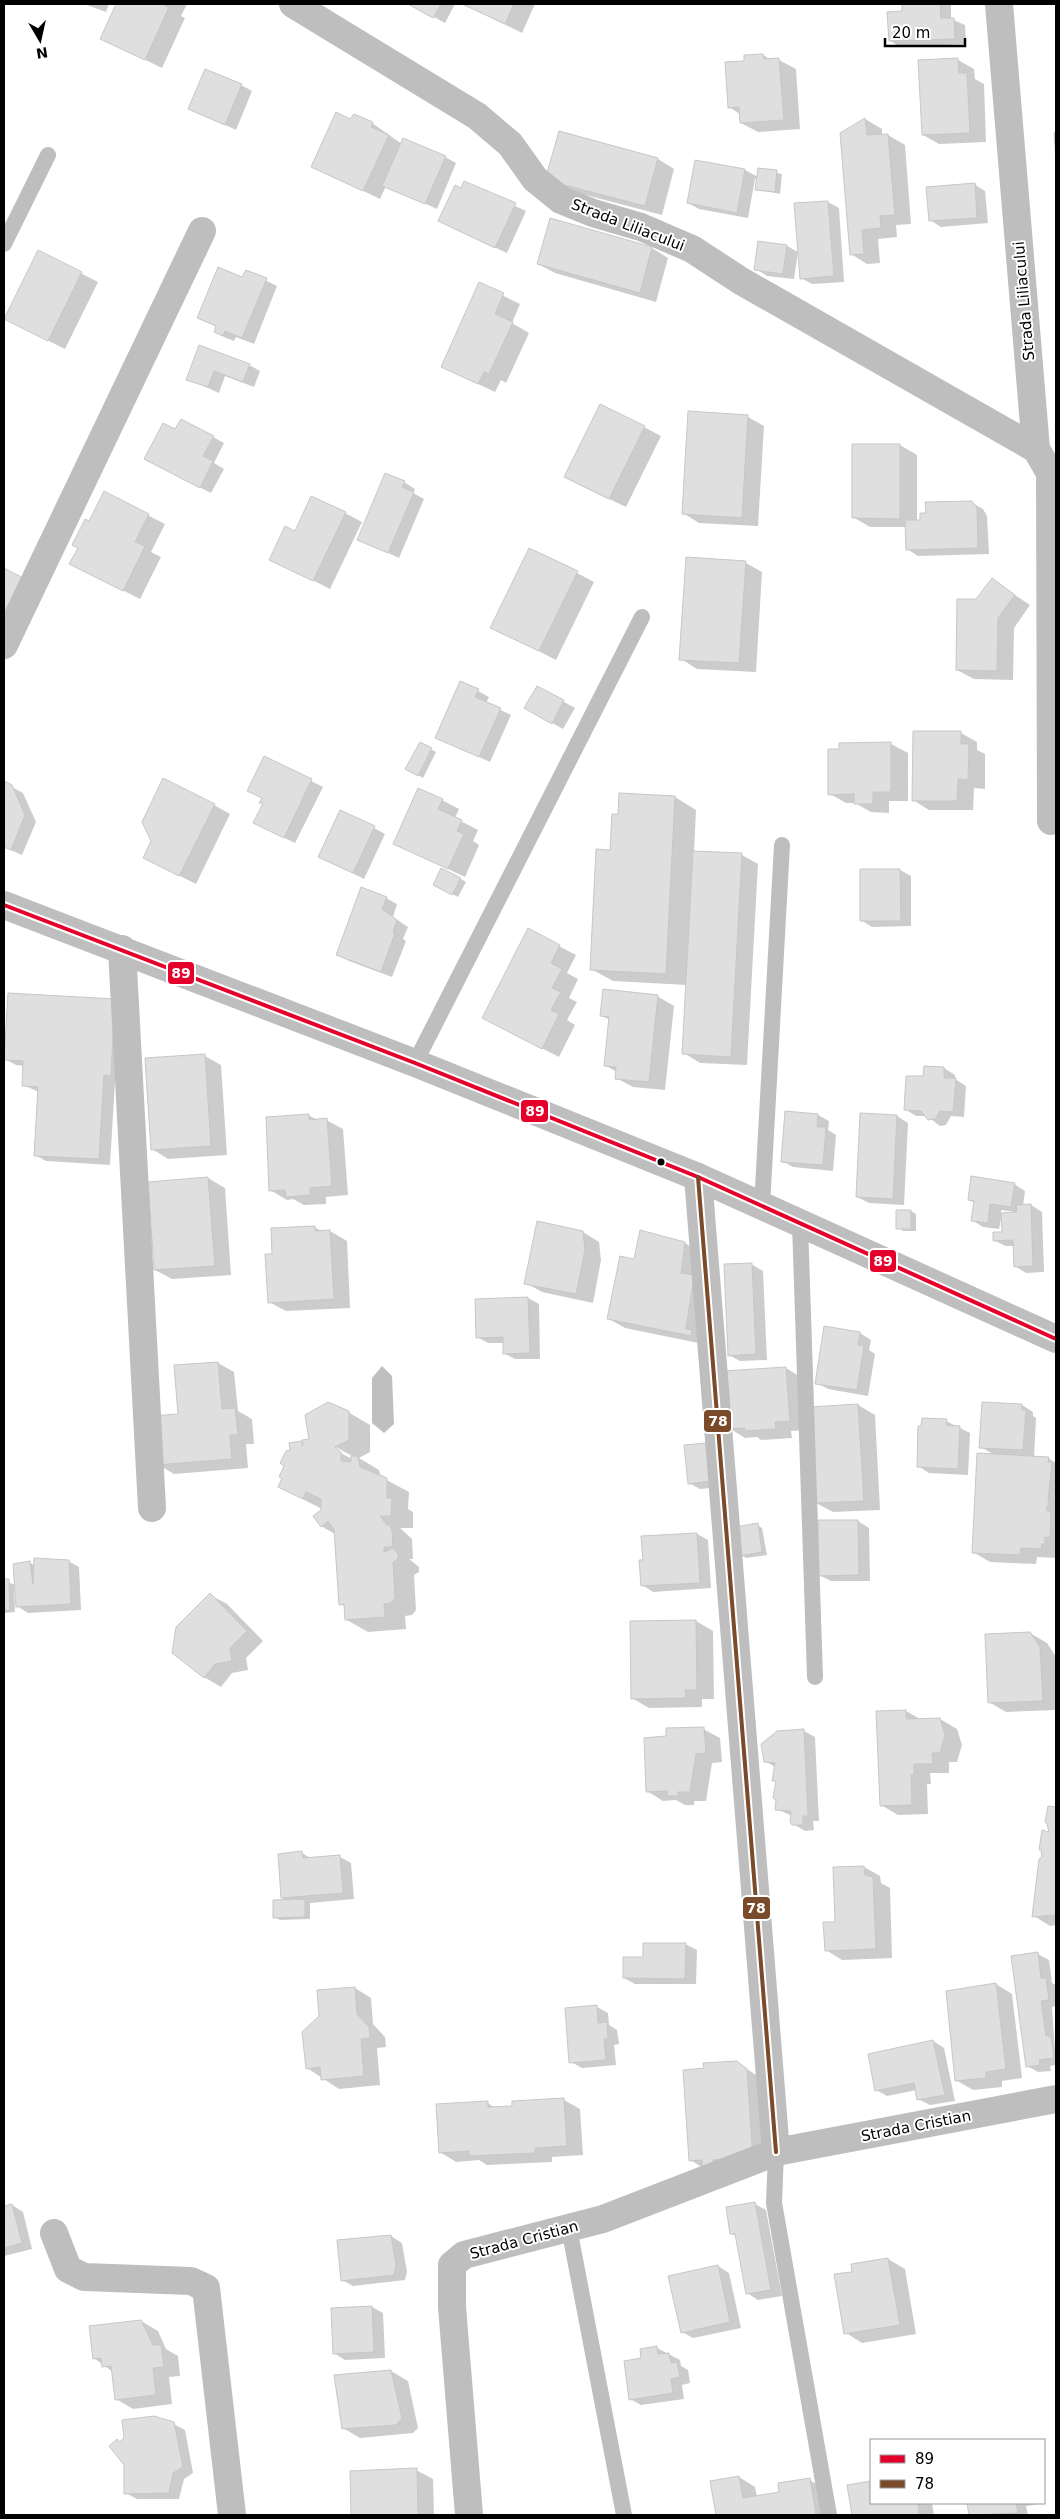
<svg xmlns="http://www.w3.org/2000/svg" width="1060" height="2519" viewBox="0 0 1060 2519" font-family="'DejaVu Sans',sans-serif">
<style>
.water{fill:#bfbfbf}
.shadow{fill:#0003;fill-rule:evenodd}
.building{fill:#dfdfdf;stroke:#c7c7c7}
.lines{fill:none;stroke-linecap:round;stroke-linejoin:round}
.service{stroke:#bebebe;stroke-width:16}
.minor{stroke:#bebebe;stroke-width:28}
.tertiary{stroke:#bebebe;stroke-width:28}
.bus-1-casing{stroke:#fff;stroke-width:8}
.bus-2-casing{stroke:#fff;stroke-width:8}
.bus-1{stroke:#e4002b;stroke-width:4}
.bus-2{stroke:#7a4b2a;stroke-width:4}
.bus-dot{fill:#000;stroke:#fff;stroke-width:2}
.labels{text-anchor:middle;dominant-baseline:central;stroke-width:4;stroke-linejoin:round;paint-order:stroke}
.street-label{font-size:15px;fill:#000;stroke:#fff}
.line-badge{stroke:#fff;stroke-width:2}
.badge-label{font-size:14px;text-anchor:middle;font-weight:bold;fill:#fff}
</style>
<rect width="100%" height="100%" fill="#fff"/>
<!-- water -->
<path class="water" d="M382,1366L392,1376L394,1424L384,1433L372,1423V1378Z"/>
<!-- shadow -->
<path class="shadow" d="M84,4H109L106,12Z
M117,4H187L181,16L185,18L162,68L102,39Z
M410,4H455L445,23Z
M463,4H535L522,33Z
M903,4H951V19L965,25L966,44L901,47L890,41L904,13Z
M763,55L771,60H779L796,69L800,129L758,132L741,123L740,114L729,107L745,62Z
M958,60L974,69L975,79L984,84L986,142L939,144L923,135Z
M241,85L252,91L236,130L190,109Z
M865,119L882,129V136L888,135L905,145L911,224L896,225L897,237L878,239L880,263L867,264L851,254L842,133Z
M350,121L372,123L402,144L445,157L456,163L437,209L386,186L380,199L312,166Z
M559,133L658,159L674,169L662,215L563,189Z
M759,169L782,174L780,194L756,189L757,179H755L748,218L699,209L688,203L745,170L758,177Z
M464,183L526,211L507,253L451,227Z
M974,184L985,191L988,223L941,227L930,220Z
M828,202L839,208L844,282L812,284L801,278Z
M551,220L652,248L668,258L656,302L555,273L538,264Z
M787,246L798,252L794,279L767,276L756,269Z
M39,252L98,282L65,349L5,319Z
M246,271L277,286L254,344L236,337L234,341L226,338L215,332L217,327L199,318L243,279Z
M479,284L520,304L512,323L529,333L506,383L501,380L495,392L442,367Z
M200,347L249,365L260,371L254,387L225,376L219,393L188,379Z
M748,417L764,426L758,526L699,523L683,513Z
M644,427L661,436L626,507L582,486Z
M175,431L213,437L224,443L214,463L224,469L211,493L156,465Z
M853,445H900L917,455V521H921L927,514L972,503L983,509L987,516L989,554L918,556L907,549L906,527H870L853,517Z
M404,482L415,489L413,493L424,499L399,558L358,539Z
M104,493L165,524L151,552L161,557L140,599L71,564Z
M345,513L362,522L330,589L271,559L296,533Z
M746,563L762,572L756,672L697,669L681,659Z
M577,573L594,582L556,660L492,627Z
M992,580L1030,605L1014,628L1013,680L974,679L957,670L977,601Z
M537,687L575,708L563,729L526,708Z
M478,691L489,697L486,703L511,715L490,762L436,737Z
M961,733L977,742V750L985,754V789L974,788L973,810H929L913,800Z
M420,743L436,752L423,778L407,769Z
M841,744H891L908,753V801H889V813L871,812L855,803H846L830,794Z
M264,757L323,787L295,843L266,829L263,804L261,803L263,798Z
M4,783L23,793L36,822L22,855L4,847Z
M675,797L696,810L694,852L742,855L758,864L747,1065L700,1063L684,1053L687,985L613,981L591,969L611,851Z
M442,800L459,809L455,818L478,830L473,841L479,845L465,877L395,844Z
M214,805L230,814L196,884L144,858Z
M374,828L385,834L364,879L320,857Z
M900,870L911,876V926L872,927L861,920Z
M461,879L466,882L458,897L434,885Z
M386,898L397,904L393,917L408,927L403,939L406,941L392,977L349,961L338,955Z
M528,930L576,955L567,973L578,979L569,998L577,1002L567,1020L575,1025L559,1057L484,1018Z
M657,996L674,1006L665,1090L633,1087L616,1078L617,1072L605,1065L610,1020L602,1016Z
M115,1000L122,1081H115L110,1165L46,1161L35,1155L39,1092L23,1085L24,1066L16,1065L5,1059Z
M205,1056L221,1065L227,1155L168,1159L152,1149Z
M944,1068L955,1075V1079L966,1086L964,1117L951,1116L946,1125L940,1126L927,1116H916L905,1109L924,1078Z
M308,1115L318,1120H326L343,1129L348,1195L326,1197V1204L304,1205L293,1199L287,1200L270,1190L267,1147Z
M818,1115L829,1121L828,1130L836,1135L833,1171L793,1167L782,1161Z
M897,1116L908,1123L904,1205L869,1203L857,1197Z
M208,1178L225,1188L231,1275L172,1279L155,1270Z
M1014,1184L1025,1191L1023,1206L1031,1205L1042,1212L1044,1272L1026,1273L1015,1266L1014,1246H1005L994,1240L1003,1233L1002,1214L999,1229L983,1227L972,1220L975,1203L969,1200ZM1001,1210L1015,1212V1213L1001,1214Z
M911,1211L916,1214V1231H903L898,1228Z
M314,1227L323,1232L330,1231L347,1241L350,1308L286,1311L269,1302L273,1255Z
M583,1232L599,1242L601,1260L593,1303L542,1292L526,1283Z
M685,1243L701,1253L708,1345L625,1328L609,1319L635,1260Z
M751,1264L763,1271L767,1360L740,1361L729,1355Z
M528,1298L539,1304L540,1359H515L504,1353V1343H488L477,1337Z
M860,1333L871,1340L869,1350L875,1354L868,1396L828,1389L817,1383Z
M218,1363L234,1372L238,1411L252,1419L254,1444H246L248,1468L174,1474L157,1464L179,1415Z
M786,1368L802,1378L806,1430L791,1431L792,1438L761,1440L757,1437L745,1438L729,1428Z
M858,1405L875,1415L880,1510L833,1512L816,1503Z
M1022,1405L1033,1412V1416L1036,1418L1034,1458H1048L1056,1463V1558L1037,1557L1036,1564L990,1562L973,1552L996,1456L981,1447Z
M348,1412L370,1425V1452L359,1458L379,1470L381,1477L409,1492L408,1509L413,1512V1528H400L412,1539L413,1559H409L419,1567V1572L414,1575L416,1610L412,1615L405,1616L406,1629L368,1632L347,1620L346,1607L340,1604L335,1534L321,1526L322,1509L279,1487L291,1451L300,1442L304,1444ZM336,1447L352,1456V1459L335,1450Z
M946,1421L970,1433L968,1475L929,1473L918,1466Z
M685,1446L721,1487L700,1489L689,1483Z
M858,1521L869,1528L870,1581H831L819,1575Z
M757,1525L762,1528L767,1555L746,1558L741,1555Z
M697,1534L708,1540L711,1588L653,1592L642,1585L644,1561Z
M68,1561L79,1567L81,1610L28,1613L17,1606L16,1585L14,1586L15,1612L4,1613V1581L16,1585L30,1563L35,1566Z
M210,1595L227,1604L263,1641L246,1658L248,1670L232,1673L221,1687L204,1677Z
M696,1621L713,1631L714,1699H702V1707L649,1708L632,1698Z
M1030,1633L1047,1643L1056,1657V1710L1006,1712L989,1702Z
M906,1711L922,1720L940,1719L957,1729L962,1745L957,1762H949V1773H930L931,1784H927L928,1814L898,1815L881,1805Z
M703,1729L720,1738L722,1762L712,1763L706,1801H694V1805H685L676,1800L663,1801L647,1791L667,1737Z
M804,1731L815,1737L819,1821H813L814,1830L805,1831L793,1824L792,1816L777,1809V1782L774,1780L775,1767L765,1761Z
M1049,1807L1056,1808V1925L1050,1926L1034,1916L1044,1857L1051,1834Z
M302,1853L312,1859L340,1857L351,1863L354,1899L310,1903V1919L280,1920L274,1917L288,1901L282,1898Z
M864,1867L880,1876L881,1883L890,1888L892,1958L842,1960L826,1950Z
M685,1944L697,1950L696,1984H635L624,1978L644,1958Z
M1038,1954L1049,1960L1052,1983L1056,1985V2006L1052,2007L1056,2065L1050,2066L1051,2071L1038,2072L1027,2066Z
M996,1984L1012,1994L1022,2078L1002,2081V2087L973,2090L956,2080Z
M355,1988L371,1998L373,2024L385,2037L386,2047L377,2048L380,2085L339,2089L307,2068Z
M597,2007L608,2013L609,2025L617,2030L619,2044L614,2045L616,2065L582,2068L571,2062Z
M933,2041L944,2048L955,2101L930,2105L918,2099L917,2090L887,2096L876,2090Z
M736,2062L764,2080L769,2167L707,2170L690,2160L705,2069Z
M564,2100L580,2109L583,2155L552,2157V2162L487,2165L479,2160L456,2162L440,2152L487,2103L496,2108Z
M755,2204L766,2210L782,2296L758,2300L747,2293L736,2236L732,2234Z
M12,2205L23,2212L32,2249L4,2256V2208Z
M391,2236L402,2243L407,2272L405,2280L353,2286L342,2280Z
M888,2259L905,2269L916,2334L862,2343L846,2333Z
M718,2266L729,2273L741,2328L693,2338L682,2332Z
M372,2307L383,2313L385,2358L345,2360L334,2353Z
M141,2321L158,2331L166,2349L178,2356L180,2376L169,2377L172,2404L133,2409L116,2399L113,2372L94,2358Z
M657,2348L680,2360L681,2366L688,2370L690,2383L682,2385L684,2399L641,2405L630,2399L642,2359Z
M391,2371L408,2381L418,2428L413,2433L360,2438L343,2428Z
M174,2424L185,2430L193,2473L184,2479L179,2499H137L126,2493L125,2465L117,2441L121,2443Z
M416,2470L433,2479L434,2515H353L351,2472Z
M739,2477L755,2487L757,2497L781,2493L809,2480L826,2489L831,2515H717L711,2482Z
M871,2483V2503H932L934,2515H853L849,2486Z
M968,2503H1038V2504L1026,2506L1028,2515H970Z"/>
<!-- building -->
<path class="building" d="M116,4H166L165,6L169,7L145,60L100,39Z
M408,4H441L433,18Z
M462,4H514L505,24Z
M902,4H940L941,18H954L955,39L889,41L887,12L902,11Z
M763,54L764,59L779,58L784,120L740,123L739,107L728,108L725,62L744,61V55Z
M958,58L959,73H967L970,133L922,135L918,60Z
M205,69L242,84L225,125L188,109Z
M336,112L350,119L354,114L373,122L371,127L389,135L363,191L311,167Z
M865,118L867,135L888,134L895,215L880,216L881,228L862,230L864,254L850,255L840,133Z
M559,131L658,158L645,206L545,180Z
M1054,133H1056V160Z
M403,138L446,156L425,204L382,186Z
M695,160L745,169L737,213L687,203Z
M758,168L777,170L775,192L755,190Z
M464,181L516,203L495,248L438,221L455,185L461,188Z
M975,183L977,218L929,221L926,187Z
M828,201L834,276L800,279L794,203Z
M550,218L652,247L640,293L537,264Z
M758,241L787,245L783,274L754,270Z
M38,250L82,272L48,341L4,319Z
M218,267L242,277L246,270L267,278L242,338L225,331L223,336L214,332L216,326L197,318Z
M479,282L504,293L495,314L513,322L489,374L484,372L478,384L441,367Z
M199,345L250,364L243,382L214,371L208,387L186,380Z
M600,404L645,426L609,499L564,477Z
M688,411L748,415L742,518L682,514Z
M181,419L214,436L203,456L213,461L200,488L144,459L163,423L175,429Z
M852,444H900V519L852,518Z
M385,473L405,481L402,487L414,492L388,553L357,540Z
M104,491L149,514L135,542L145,546L123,591L69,564L78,548L72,545L85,519L89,521Z
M311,496L346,512L313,581L269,560L285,526L295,531Z
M972,501L977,508L978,548L906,550L905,520H920V513H926L925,502Z
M529,548L578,571L539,651L490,628Z
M686,557L746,561L739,663L679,660Z
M4,568L27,580L4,627Z
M992,578L1015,595L998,618L997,671L956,670L957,599H976Z
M460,681L479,689L475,697L501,708L479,757L435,738Z
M537,686L564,700L552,724L524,708Z
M913,731H961V744H969L968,780L958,779L957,801H912Z
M420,742L432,748L418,776L405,769Z
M891,742V792H873V804H854V794L828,795V749H839V743Z
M264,756L312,779L284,838L253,823L263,803H259L262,798L247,791Z
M163,778L215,804L179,876L143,858L151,841L142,822Z
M4,781L12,785L25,815L11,850L4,847Z
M418,788L443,799L438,809L462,820L457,831L464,834L448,869L393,844Z
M619,793L675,796L666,974L590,970L596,849L610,850L612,814H618Z
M340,810L375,826L353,873L318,857Z
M693,851L742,853L731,1057L682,1054Z
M441,868L461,878L452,895L433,885Z
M860,869H900L901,921H860Z
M361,887L387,897L382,909L397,920L393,932L395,933L381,972L336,955Z
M528,928L560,945L551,963L562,969L552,988L561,992L551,1010L559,1014L542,1049L482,1018Z
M603,989L658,995L649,1082L615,1079L616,1067L604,1066L609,1017L600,1016Z
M8,993L115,999L111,1076L104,1075L99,1159L34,1156L38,1087L22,1086L23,1061L4,1060Z
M205,1054L211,1146L151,1150L145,1058Z
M924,1066L944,1067V1078H956L953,1112L940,1111L935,1119L928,1120L921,1111L904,1110L906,1076H923Z
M785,1111L818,1114L817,1127H826L823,1165L781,1162Z
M860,1113L897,1115L893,1199L856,1197Z
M309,1114V1120L327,1118L332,1186L310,1188V1195L286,1197L285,1190L269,1191L266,1117Z
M971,1176L1015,1183L1011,1207L990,1204L988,1223L971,1221L974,1201L968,1200Z
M208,1177L215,1266L154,1270L148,1182Z
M1031,1204L1033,1266L1014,1267L1013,1240L993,1241V1232H1002L1001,1213L1017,1212L1016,1205Z
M896,1210H911V1229H896Z
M537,1221L583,1231L585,1250L576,1294L524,1284Z
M315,1226V1231L330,1230L334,1299L268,1303L265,1254H272L271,1228Z
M640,1230L685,1242L681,1273L694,1275L686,1329L692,1330L691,1336L607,1319L620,1256L634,1259Z
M752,1263L756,1354L728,1356L724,1264Z
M528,1297L530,1353L503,1354V1337L476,1338L475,1299Z
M824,1326L860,1332L858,1345L864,1346L857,1390L815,1384Z
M218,1362L222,1409L235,1408L238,1435H230L232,1459L156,1465L152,1416L178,1414L174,1365Z
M786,1367L790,1421L775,1422L776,1429L744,1431L745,1428L727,1429L723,1371Z
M328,1402L349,1411V1440L335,1447L341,1452V1461L351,1462V1456H358L360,1467L387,1478V1498H392L391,1516H380L387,1525H390L393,1534L392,1547H384V1552L393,1548L398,1554V1559L393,1562L395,1598L390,1603L384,1604L385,1617L345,1620L344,1604L339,1605L334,1529L328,1521L321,1527L313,1516L321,1510V1499L306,1492L303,1499L278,1487L282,1478L279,1477L284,1466L280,1463L286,1451L290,1450L289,1443L301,1441L303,1446L302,1440L309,1439L305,1415Z
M982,1402L1022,1404V1410H1026L1023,1450L979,1448Z
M858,1404L864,1501L815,1503L809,1407Z
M922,1418L947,1419L946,1425L960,1426L958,1469L917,1467L918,1426H921Z
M707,1443L711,1481L688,1484L684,1445Z
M977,1453L1049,1457L1048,1462H1052L1048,1500L1050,1505L1047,1506V1511H1051L1050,1538L1045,1537V1544H1042L1041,1549L1021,1548L1020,1555L972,1553Z
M818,1520H858L859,1575L818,1576Z
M758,1523L762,1552L740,1556L735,1527Z
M697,1533L700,1583L641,1586L639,1560H643L641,1536Z
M34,1558L69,1560L71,1604L16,1607L13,1564L30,1561L33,1584Z
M4,1579H9L10,1610H4Z
M210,1593L247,1631L230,1648L232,1661L215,1664L204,1678L172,1653L176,1627Z
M696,1620L697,1690H685L686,1698L631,1699L630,1621Z
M1030,1632L1040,1647L1043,1701L988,1703L985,1634Z
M906,1710V1719L940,1718L945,1735L940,1753H932L933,1764H914V1775H911L912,1805L880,1806L876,1711Z
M704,1727L706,1753L696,1754L690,1792H678V1796H667V1791L646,1792L644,1738L666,1736V1728Z
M804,1729L808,1816H803V1825H792L790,1822L791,1811L775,1810L776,1800L773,1798L776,1781H772L775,1763L764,1762L761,1744L777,1731Z
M1048,1806L1056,1807V1915L1032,1917L1039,1859L1042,1857L1041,1850H1039L1042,1830L1049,1832L1047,1824L1045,1822Z
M302,1851L303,1858L340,1855L343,1893L281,1898L278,1854Z
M864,1866L865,1875L873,1877L876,1949L825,1951L823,1922H835L833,1867Z
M305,1899V1917L273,1918V1900Z
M643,1943H686L685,1979L623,1978V1957H643Z
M1038,1952L1041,1978H1046L1049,2000L1041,2001L1046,2036H1051L1054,2058L1039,2060L1040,2065L1026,2067L1011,1956Z
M996,1983L1006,2069L986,2072V2078L955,2081L946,1991Z
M355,1987L357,2014L369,2027L370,2038L361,2039L364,2076L321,2080L320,2067L306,2069L302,2032L319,2016L317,1990Z
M597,2005L598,2023L607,2022L608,2038L604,2039L606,2060L569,2063L565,2008Z
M933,2040L945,2095L917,2100L914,2083L875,2091L868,2054Z
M737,2061L747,2069L753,2158L713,2160V2167L702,2168V2160L689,2161L683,2070L704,2068L703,2063Z
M564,2098L567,2146L535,2148V2153L469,2156V2151L439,2153L436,2104L488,2101V2107L512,2106V2101Z
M755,2202L771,2290L746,2294L735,2234H730L726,2207Z
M12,2204L22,2243L4,2248V2206Z
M391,2235L396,2265L394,2275L341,2281L337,2240Z
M888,2258L900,2325L844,2334L834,2274L852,2272L851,2264Z
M718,2265L730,2322L681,2333L668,2276Z
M372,2306L374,2352L333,2354L331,2308Z
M141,2320L153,2345H161L164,2367L153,2368L156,2395L115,2400L111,2366L102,2367L101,2358L93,2359L89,2326Z
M657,2346L658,2354L669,2353L671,2363L677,2362L680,2377L671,2379L673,2393L629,2400L624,2361L641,2358L640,2349Z
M391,2370L402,2418L396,2425L342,2429L334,2375Z
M154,2416L174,2422L183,2467L173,2473L169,2493L124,2494V2465L109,2446L117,2439L119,2442L124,2438L122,2420Z
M417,2468L418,2515H351L350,2471Z
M739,2476L743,2498L779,2492L778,2483L810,2478L816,2515H716L710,2481Z
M871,2481V2503H918L919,2515H852L847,2485Z
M967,2503H1016L1018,2513L969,2515Z"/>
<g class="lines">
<!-- service -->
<path class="service" d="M4,244L48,155
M415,1063L642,617
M762,1206L782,845
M800,1224L815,1677
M776,2152L774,2203L829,2515
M569,2228L624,2515"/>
<!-- minor -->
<path class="minor" d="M293,4L477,116L510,144L535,179L561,200L593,213L641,227L692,249L741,281L1036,449L999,4
M1036,449L1050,473L1051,821
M4,645L202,231
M122,949L152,1508
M698,1177L776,2152
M54,2233L68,2269L84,2277L191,2281L206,2288L232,2515
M469,2515L452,2307V2265L464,2255L603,2219L776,2152L1056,2099"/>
<!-- tertiary -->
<path class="tertiary" d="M4,905L415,1063L698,1177L1056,1339"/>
<defs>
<path id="bus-1" d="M4,905L415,1063L698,1177L1056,1339"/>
<path id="bus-2" d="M698,1177L776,2152"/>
</defs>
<!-- bus-1 casing -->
<use href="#bus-1" class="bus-1-casing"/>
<!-- bus-2 casing -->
<use href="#bus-2" class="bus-2-casing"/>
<!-- bus-1 -->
<use href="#bus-1" class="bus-1"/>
<!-- bus-2 -->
<use href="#bus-2" class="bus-2"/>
</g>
<!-- markers -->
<circle class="bus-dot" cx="661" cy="1162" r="4.5"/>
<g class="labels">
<!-- street labels -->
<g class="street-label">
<text transform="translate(628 225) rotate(21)">Strada Liliacului</text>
<text transform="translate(1024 301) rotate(-95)">Strada Liliacului</text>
<text transform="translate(916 2126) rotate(-11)">Strada Cristian</text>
<text transform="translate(524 2240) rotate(-15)">Strada Cristian</text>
</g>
</g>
<g class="line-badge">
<rect x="167" y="961" width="28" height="24" rx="5" fill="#e4002b"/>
<rect x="520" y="1099" width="29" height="24" rx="5" fill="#e4002b"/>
<rect x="869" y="1249" width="28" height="24" rx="5" fill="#e4002b"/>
<rect x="703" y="1409" width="29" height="24" rx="5" fill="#7a4b2a"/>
<rect x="742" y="1896" width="29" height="24" rx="5" fill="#7a4b2a"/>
</g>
<g class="badge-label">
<text x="181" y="978">89</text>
<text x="535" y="1116">89</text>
<text x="883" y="1266">89</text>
<text x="718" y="1426">78</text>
<text x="756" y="1913">78</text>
</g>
<!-- border -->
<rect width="1060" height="2519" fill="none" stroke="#000000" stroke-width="10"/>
<!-- legend -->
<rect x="870" y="2439" width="175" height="65" fill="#ffffff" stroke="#999999"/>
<rect x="880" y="2455" width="25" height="8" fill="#e4002b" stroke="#999999"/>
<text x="915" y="2464" font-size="15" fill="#000000">89</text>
<rect x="880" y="2480" width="25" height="8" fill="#7a4b2a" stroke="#999999"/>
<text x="915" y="2489" font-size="15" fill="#000000">78</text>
<!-- north arrow -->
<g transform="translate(40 40) rotate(171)" stroke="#ffffff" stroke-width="4" paint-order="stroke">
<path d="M0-4L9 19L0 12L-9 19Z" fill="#000000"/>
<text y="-8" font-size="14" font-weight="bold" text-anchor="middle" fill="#000000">N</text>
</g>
<!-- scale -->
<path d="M885 38v8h80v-8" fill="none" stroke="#000000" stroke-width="2.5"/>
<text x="892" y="38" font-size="15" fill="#000000" stroke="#ffffff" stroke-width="4" paint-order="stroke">20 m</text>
</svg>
